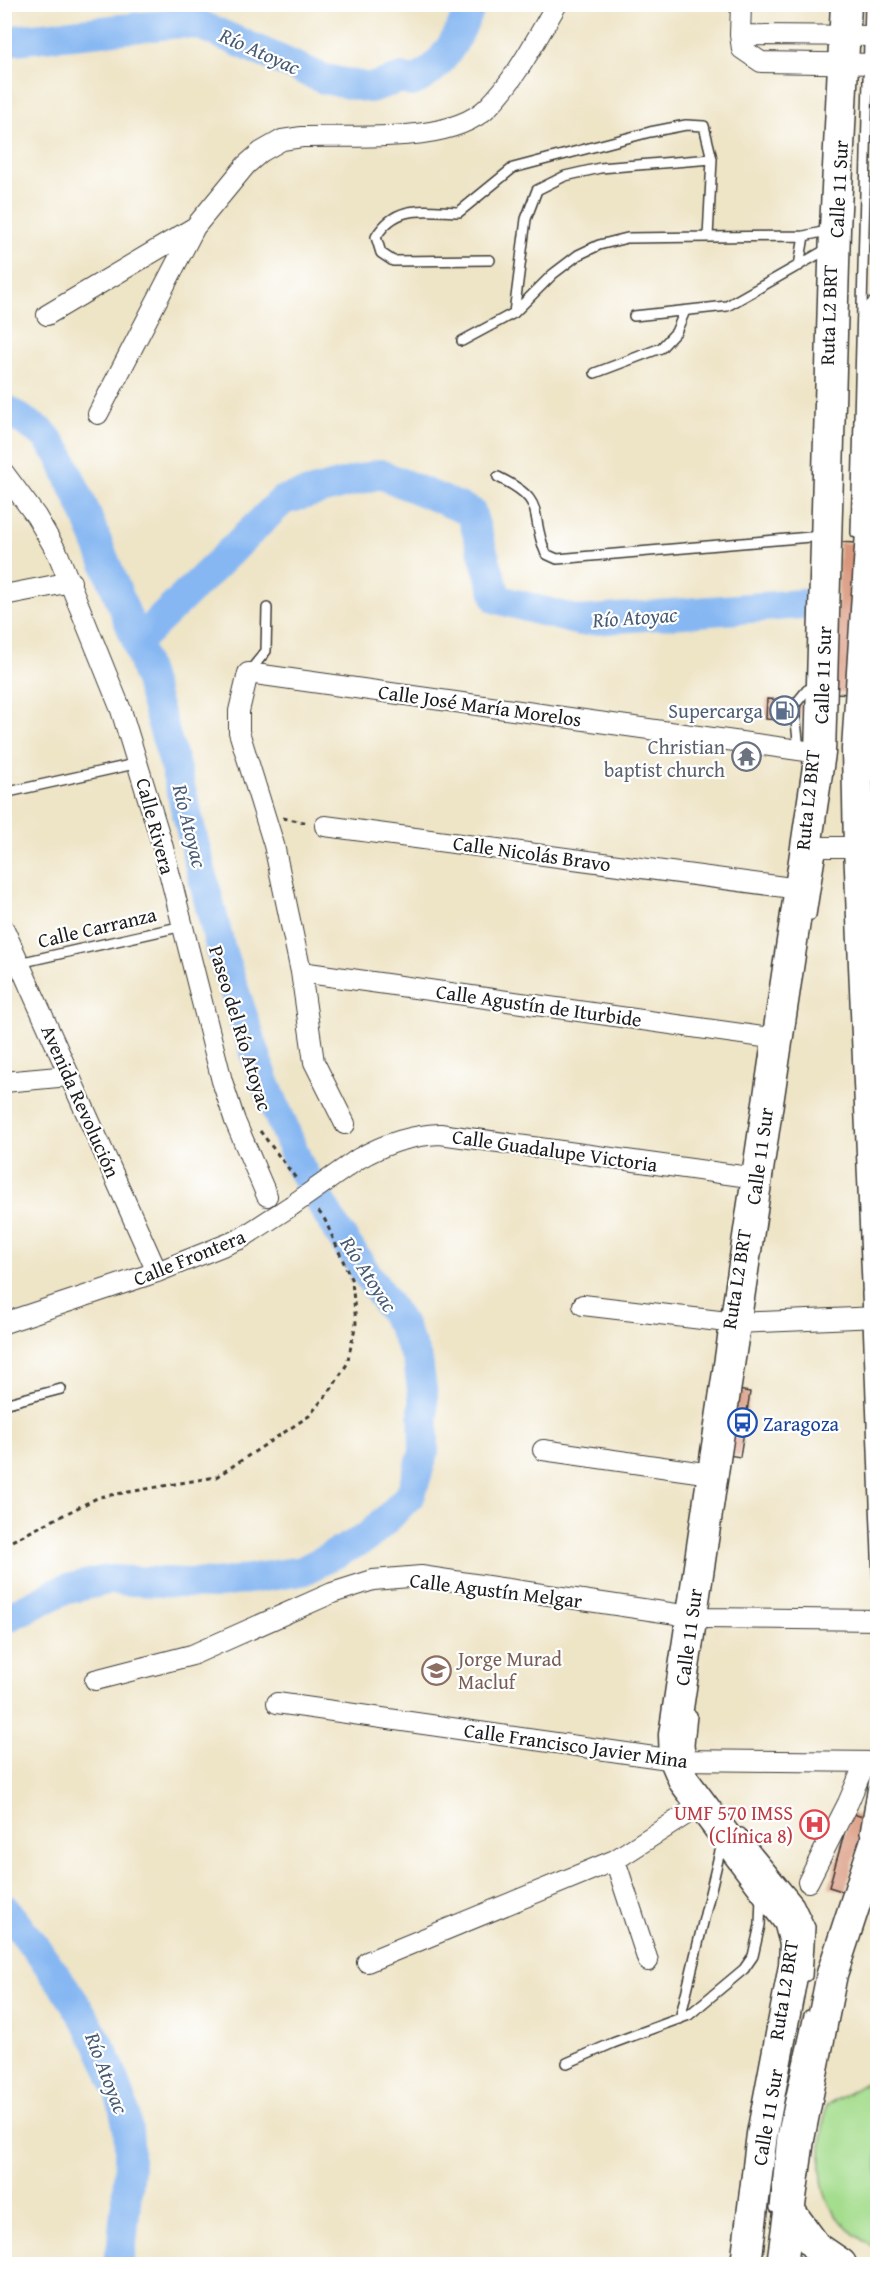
<svg xmlns="http://www.w3.org/2000/svg" width="882" height="2269" viewBox="0 0 882 2269" font-family="'Gentium Book Plus',serif">
<style>
.green{fill:#a5dd8e;stroke:#607c55;stroke-width:1.5}
.lines{fill:none;stroke-linecap:round;stroke-linejoin:round}
.river{stroke:#86b7f2;stroke-width:30}
.building{fill:#d9977d}
.service-casing{stroke:#3c3a36;stroke-width:12}
.minor-casing{stroke:#3c3a36;stroke-width:22}
.primary-casing{stroke:#3c3a36;stroke-width:33}
.path{stroke:#3c3a36;stroke-width:3;stroke-dasharray:4.5 4.5;stroke-linecap:butt}
.service{stroke:#fff;stroke-width:9}
.minor{stroke:#fff;stroke-width:20}
.primary{stroke:#fff;stroke-width:30}
.minor-bridge-casing{stroke:#3c3a36;stroke-width:22;stroke-linecap:butt}
.minor-bridge{stroke:#fff;stroke-width:20}
.labels{text-anchor:middle;dominant-baseline:central;stroke-width:4.5;stroke-linejoin:round;paint-order:stroke}
.street-label{font-size:20px;fill:#1c1c1c;stroke:#fff}
.service-label{font-size:20px;fill:#4e5e75;stroke:#fff;text-anchor:end}
.worship-label{font-size:20px;fill:#5b616d;stroke:#fff;text-anchor:end}
.transit-label{font-size:20px;fill:#164399;stroke:#fff;text-anchor:start}
.education-label{font-size:20px;fill:#785e54;stroke:#fff;text-anchor:start}
.health-label{font-size:20px;fill:#be3a42;stroke:#fff;text-anchor:end}
.water-label{font-size:21px;font-style:italic;fill:#465a72;stroke:#fff}
</style>
<rect width="100%" height="100%" fill="#fff"/>
<filter id="ink" filterUnits="userSpaceOnUse"><feTurbulence type="fractalNoise" baseFrequency=".0167" numOctaves="2"/><feDisplacementMap in="SourceGraphic" scale="12" xChannelSelector="R" yChannelSelector="G"/><feConvolveMatrix kernelMatrix="1 2 1 2 8 2 1 2 1" color-interpolation-filters="sRGB"/></filter>
<filter id="wash" filterUnits="userSpaceOnUse"><feTurbulence type="fractalNoise" baseFrequency=".008" numOctaves="4" result="noise"/><feDisplacementMap in="SourceGraphic" scale="24" xChannelSelector="R" yChannelSelector="G"/><feGaussianBlur stdDeviation="1.35" result="paint"/><feColorMatrix in="noise" values="0 0 0 0 0 0 0 0 0 0 0 0 0 0 0 0 0 1.4 0 .05"/><feComposite in="paint" operator="in"/></filter>
<g filter="url(#wash)">
<rect width="100%" height="100%" fill="#eee4c6"/>
<!-- green -->
<path class="green" d="M877,2076V2249C812,2214 817,2171 826,2106Z"/>
<g class="lines">
<!-- river -->
<path class="river" d="M4,41L180,23L200,25L324,79L370,88L402,78L412,82C443,70 460,33 472,4
M4,408L44,434L59,454L84,509L137,642L174,763L221,950L264,1080L300,1167L337,1230L401,1324L418,1361L423,1396L424,1452L411,1494L389,1517L366,1538L302,1571L215,1584L107,1580L63,1590L4,1619
M137,642L283,500L380,474L471,512L497,599L579,621L802,604
M4,1908C55,1972 116,2047 128,2131C132,2164 124,2213 122,2246L118,2264"/>
</g>
<g id="blocks">
<!-- building -->
<path class="building" d="M839,542L855,543L850,694L835,693Z
M767,699L801,701L800,721L766,719Z
M738,1390L750,1392L740,1457L728,1455Z
M850,1813L866,1818L845,1892L829,1887Z"/>
</g>
</g>
<g filter="url(#ink)">
<use href="#blocks" fill-opacity="0" stroke="#3c3a36" stroke-width="1.5"/>
<g class="lines">
<defs>
<path id="service" d="M490,260L393,261L381,253L376,237C396,203 426,211 459,212L513,168L650,132L686,125L704,126L712,159
M799,266L804,236
M514,313L526,219L537,190L565,176L600,168L712,159L708,237
M634,316L727,306L829,248
M462,341L514,313L553,274L578,255L599,245L627,238L804,236L831,230
M595,373L661,348L676,332L685,311
M498,477C549,502 528,511 546,554L557,559L822,536
M856,533L870,4
M248,673L266,651L267,608
M798,701L807,690L817,685
M796,721L799,750
M4,793L139,763
M811,915L822,845
M19,963L183,926
M867,1293L878,1581
M4,1404L61,1389
M691,1761L689,1745L692,1715
M741,1833L798,1902L810,1927L807,1976
M865,1833L877,1762L878,1734
M680,2019L722,1843
M567,2063L613,2043L689,2015L744,1969L753,1956L760,1925L761,1896
M775,2208L782,2136L809,2015"/>
<path id="minor" d="M741,4L740,35L742,49L761,62L878,64
M740,35L878,36
M47,315L195,227L246,165L261,152L282,140L302,137C354,135 450,145 488,107C517,78 536,39 557,4
M98,414L195,227
M4,473L36,516L58,554L121,710L162,844L222,1081L235,1121L267,1196
M4,595L71,582
M325,826L799,889
M805,847H878
M4,929L157,1272
M301,972L777,1039
M4,1082L69,1076
M345,1124L314,1062L301,972L274,845L239,732V711L248,673L820,753
M358,1159C384,1144 410,1135 440,1134L756,1178
M583,1305L736,1323L878,1317
M4,1323L157,1272L240,1239L291,1206
M543,1450L711,1474
M95,1680L192,1655L332,1593L373,1580L421,1576L703,1618L878,1620
M277,1703L675,1760L878,1762
M615,1860L648,1961
M808,1882L848,1803L865,1763
M367,1962L615,1860L699,1806"/>
<path id="primary" d="M878,312L872,517L857,749L859,847L878,1295
M789,2210L816,2247L841,2264
M746,2264L762,2134L794,1966L795,1943L789,1921L684,1781L675,1760L674,1735L820,753L835,229L846,4
M782,2264L799,2139L832,1974L878,1834"/>
</defs>
<!-- service casing -->
<use href="#service" class="service-casing"/>
<!-- minor casing -->
<use href="#minor" class="minor-casing"/>
<!-- primary casing -->
<use href="#primary" class="primary-casing"/>
<!-- path -->
<path class="path" d="M283,818L309,823
M260,1131L298,1181
M4,1545L99,1497L216,1477L309,1416L332,1388L347,1364L356,1323L352,1281L325,1220L317,1209"/>
<!-- service -->
<use href="#service" class="service"/>
<!-- minor -->
<use href="#minor" class="minor"/>
<!-- primary -->
<use href="#primary" class="primary"/>
<defs>
<path id="minor-bridge" d="M291,1206L358,1159"/>
</defs>
<!-- minor-bridge casing -->
<use href="#minor-bridge" class="minor-bridge-casing"/>
<!-- minor-bridge -->
<use href="#minor-bridge" class="minor-bridge"/>
</g>
</g>
<!-- icons -->
<defs>
<symbol id="fuel-ring" viewBox="-11 -11 22 22"><circle r="9.5" fill="#fff" stroke="#5c6f8a" stroke-width="1.5"/><path d="M-5.5-6h7V0h2V4h1.3V-2.5L3-4.5l.8-.8L6-3V5H2.5V1h-1V6h-7ZM-4.2-4.7v3.2H.2V-4.7Z" fill="#5c6f8a"/></symbol>
<symbol id="temple-ring" viewBox="-11 -11 22 22"><circle r="9.5" fill="#fff" stroke="#6b7280" stroke-width="1.5"/><path d="M0-6L5-2H3V0L6.5 2.5H4V6H1.5V3h-3V6H-4V2.5H-6.5L-3 0V-2H-5Z" fill="#6b7280"/></symbol>
<symbol id="bus-ring" viewBox="-11 -11 22 22"><circle r="9.5" fill="#fff" stroke="#1a4fb4" stroke-width="1.5"/><path d="M-5-6H5V4H4V6H2V4H-2V6H-4V4H-5ZM-3.5-4V0h7V-4ZM-3.5 1.2v1.5H-2V1.2ZM2 1.2v1.5H3.5V1.2Z" fill="#1a4fb4"/></symbol>
<symbol id="school-ring" viewBox="-11 -11 22 22"><circle r="9.5" fill="#fff" stroke="#8d6e63" stroke-width="1.5"/><path d="M0-5L7-2L0 1L-7-2ZM-4 1L0 2.5L4 1V4Q0 6-4 4Z" fill="#8d6e63"/></symbol>
<symbol id="hospital-ring" viewBox="-11 -11 22 22"><circle r="9.5" fill="#fff" stroke="#e0444e" stroke-width="1.5"/><path d="M-5-5h3v3.5h4V-5h3V5h-3V1.5h-4V5h-3Z" fill="#e0444e"/></symbol>
</defs>
<g fill-rule="evenodd">
<use href="#fuel-ring" x="768" y="694" width="33" height="33"/>
<use href="#temple-ring" x="730" y="740" width="33" height="33"/>
<use href="#bus-ring" x="726" y="1406" width="33" height="33"/>
<use href="#school-ring" x="420" y="1654" width="33" height="33"/>
<use href="#hospital-ring" x="798" y="1808" width="33" height="33"/>
</g>
<g class="labels">
<!-- street labels -->
<g class="street-label">
<text transform="translate(838 189) rotate(-87)">Calle 11 Sur</text>
<text transform="translate(828 315) rotate(-88)">Ruta L2 BRT</text>
<text transform="translate(822 675) rotate(-88)">Calle 11 Sur</text>
<text transform="translate(480 705) rotate(8)">Calle José María Morelos</text>
<text transform="translate(807 800) rotate(-84)">Ruta L2 BRT</text>
<text transform="translate(156 826) rotate(75)">Calle Rivera</text>
<text transform="translate(532 853) rotate(8)">Calle Nicolás Bravo</text>
<text transform="translate(97 927) rotate(-13)">Calle Carranza</text>
<text transform="translate(539 1005) rotate(8)">Calle Agustín de Iturbide</text>
<text transform="translate(241 1028) rotate(73)">Paseo del Río Atoyac</text>
<text transform="translate(81 1101) rotate(66)">Avenida Revolución</text>
<text transform="translate(555 1150) rotate(8)">Calle Guadalupe Victoria</text>
<text transform="translate(759 1156) rotate(-82)">Calle 11 Sur</text>
<text transform="translate(189 1257) rotate(-22)">Calle Frontera</text>
<text transform="translate(736 1279) rotate(-81)">Ruta L2 BRT</text>
<text transform="translate(496 1590) rotate(7)">Calle Agustín Melgar</text>
<text transform="translate(688 1637) rotate(-82)">Calle 11 Sur</text>
<text transform="translate(576 1745) rotate(8)">Calle Francisco Javier Mina</text>
<text transform="translate(783 1990) rotate(-81)">Ruta L2 BRT</text>
<text transform="translate(767 2117) rotate(-80)">Calle 11 Sur</text>
</g>
<!-- service labels -->
<g class="service-label">
<text x="763" y="710">Supercarga</text>
</g>
<!-- worship labels -->
<g class="worship-label">
<text x="725" y="746">Christian<tspan x="725" dy="23">baptist church</tspan></text>
</g>
<!-- transit labels -->
<g class="transit-label">
<text x="763" y="1423">Zaragoza</text>
</g>
<!-- education labels -->
<g class="education-label">
<text x="458" y="1658">Jorge Murad<tspan x="458" dy="23">Macluf</tspan></text>
</g>
<!-- health labels -->
<g class="health-label">
<text x="793" y="1812">UMF 570 IMSS<tspan x="793" dy="23">(Clínica 8)</tspan></text>
</g>
<!-- water labels -->
<g class="water-label">
<text transform="translate(260 51) rotate(24)">Río Atoyac</text>
<text transform="translate(635 617) rotate(-4)">Río Atoyac</text>
<text transform="translate(190 826) rotate(76)">Río Atoyac</text>
<text transform="translate(369 1274) rotate(57)">Río Atoyac</text>
<text transform="translate(107 2073) rotate(69)">Río Atoyac</text>
</g>
</g>
<!-- margin -->
<rect width="882" height="2269" fill="none" stroke="#fff" stroke-width="24"/>
</svg>
